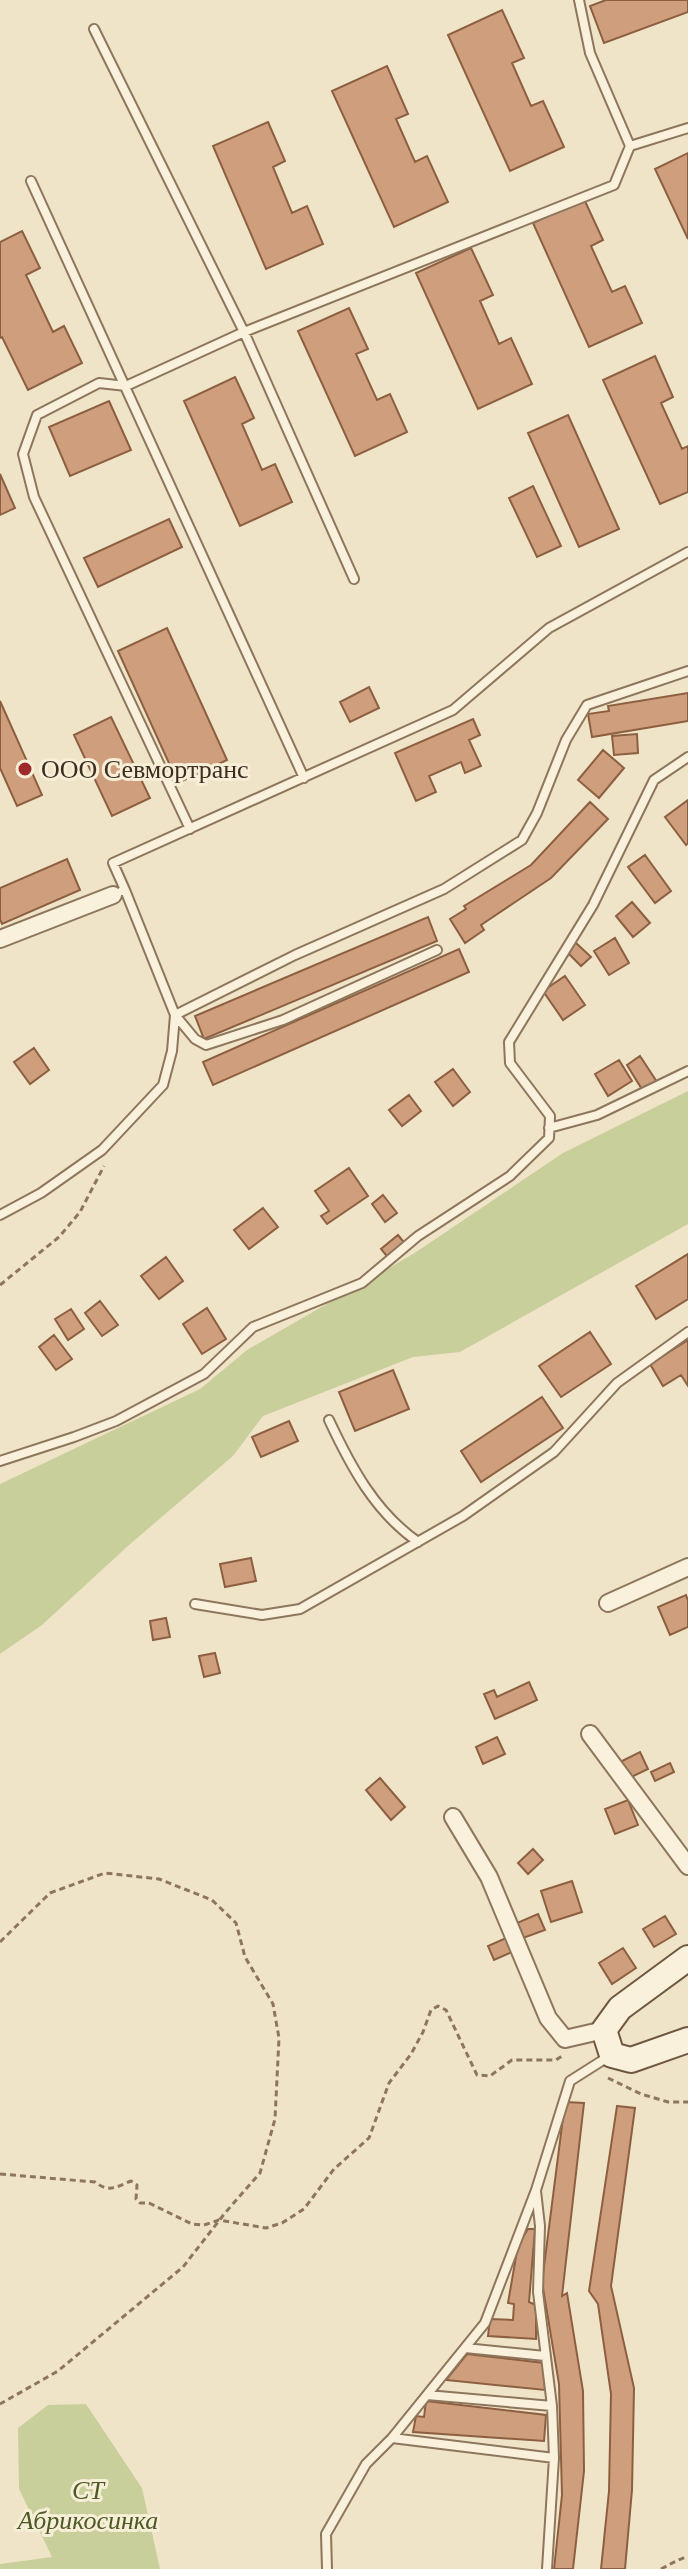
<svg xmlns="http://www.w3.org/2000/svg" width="688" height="2569" viewBox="0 0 688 2569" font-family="Georgia,serif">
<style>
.green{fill:#c9cf9b}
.building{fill:#cf9f7d;stroke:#8d5f41;stroke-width:2}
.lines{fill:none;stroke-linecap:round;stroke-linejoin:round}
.lane-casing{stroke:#8d765c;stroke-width:12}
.street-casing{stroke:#8d765c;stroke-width:20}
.secondary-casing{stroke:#6f573f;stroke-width:28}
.path{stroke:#8d765c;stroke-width:3;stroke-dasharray:6 4;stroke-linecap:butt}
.lane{stroke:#faf1dc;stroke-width:8}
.street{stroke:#faf1dc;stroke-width:16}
.secondary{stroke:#faf1dc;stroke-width:24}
.poi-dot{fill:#9e2a2b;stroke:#f7eed8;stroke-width:3}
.labels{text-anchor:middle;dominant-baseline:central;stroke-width:6;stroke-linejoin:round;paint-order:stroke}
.poi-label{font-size:26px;fill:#3d2e20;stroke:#f7eed8;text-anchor:start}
.park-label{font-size:26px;font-style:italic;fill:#4d5a26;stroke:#f7eed8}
</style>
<rect width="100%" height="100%" fill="#f0e4c8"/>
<!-- green -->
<path class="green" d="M688,1091V1224L460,1352L413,1357L263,1416L233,1456L129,1545L42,1625L0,1654V1484L200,1389L247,1350L413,1254L563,1153Z
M86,2404L142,2488L160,2569H0V2564L52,2557L19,2489L18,2428L48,2405Z"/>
<!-- building -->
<path class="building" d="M606,0H688V12L604,43L590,6Z
M502,10L524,58L512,63L531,106L543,101L564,147L510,171L448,35Z
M387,66L408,114L396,119L415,162L427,156L448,202L394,227L332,91Z
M268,122L285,161L273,167L292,213L307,206L323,244L266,269L213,146Z
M688,153V239L655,169Z
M584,199L603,240L591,246L612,292L625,286L642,323L589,347L533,223Z
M22,231L40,268L26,275L53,332L64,326L82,363L28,390L2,337L0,338V242Z
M471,248L493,295L480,301L499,344L511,338L532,384L478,409L416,273Z
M349,308L368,349L356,354L377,400L390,394L407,432L355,456L298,331Z
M655,356L673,397L661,403L682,449L688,446V492L660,504L603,380Z
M235,377L254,418L242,424L262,470L275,464L292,502L240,526L184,401Z
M109,401L131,450L70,476L49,427Z
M568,415L619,529L579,547L528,433Z
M0,474L15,508L0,515Z
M533,486L561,546L537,557L509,498Z
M169,519L182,547L98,587L84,558Z
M167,628L227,760L178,783L118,651Z
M369,687L379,708L350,722L340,702Z
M688,693V721L592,737L588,714L609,711L608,706Z
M0,701L42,795L17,806L0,768Z
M111,717L150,798L112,816L74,735Z
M473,719L480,735L469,740L481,766L465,773L461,762L429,776L436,792L416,801L395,753Z
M637,734L638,753L614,755L612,736Z
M603,750L624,768L599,798L578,780Z
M688,800V843L686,845L665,817Z
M590,802L608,819L551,878L481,925L484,930L465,943L450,919L466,909L464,906L531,865Z
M645,855L671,891L655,903L628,867Z
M67,859L80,890L2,924L0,919V888Z
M632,902L650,923L633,937L616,916Z
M428,917L437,941L204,1039L195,1016Z
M615,938L629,963L609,975L594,951Z
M575,942L591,957L581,966L566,951Z
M459,949L469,972L213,1085L203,1062Z
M565,976L585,1005L563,1020L543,991Z
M34,1048L49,1070L30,1084L14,1062Z
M640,1056L657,1082L643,1091L627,1065Z
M619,1060L632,1081L608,1096L595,1074Z
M453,1069L470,1092L453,1106L435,1082Z
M409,1095L421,1111L402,1126L389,1110Z
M349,1168L368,1196L327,1224L321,1216L329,1211L315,1191Z
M383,1195L397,1213L385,1222L372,1204Z
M263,1208L278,1227L249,1249L234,1230Z
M398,1235L407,1246L390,1260L381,1249Z
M688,1254V1299L656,1319L636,1286Z
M166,1257L183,1281L159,1299L141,1276Z
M100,1301L118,1325L102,1336L85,1313Z
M207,1308L226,1339L202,1354L183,1324Z
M71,1309L84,1329L68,1340L55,1319Z
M590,1332L611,1364L561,1397L539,1366Z
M54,1335L72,1359L56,1370L39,1347Z
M688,1340V1386L681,1375L663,1386L650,1364Z
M393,1370L409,1409L355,1431L339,1392Z
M542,1397L563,1428L481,1482L461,1451Z
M289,1421L298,1441L261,1457L252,1437Z
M251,1558L256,1581L225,1587L220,1564Z
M686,1595L688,1601V1627L670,1635L658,1607Z
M166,1618L170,1637L153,1640L150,1621Z
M215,1653L220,1673L204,1677L199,1656Z
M529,1682L537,1700L495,1719L484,1694L494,1690L497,1697Z
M497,1737L505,1754L483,1764L476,1747Z
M640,1752L648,1769L625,1780L618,1763Z
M670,1763L674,1772L655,1781L651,1772Z
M380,1778L405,1807L391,1820L366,1790Z
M628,1800L638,1825L615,1834L605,1809Z
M533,1849L543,1860L528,1874L518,1863Z
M572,1881L582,1912L551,1922L541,1891Z
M538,1914L545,1930L523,1938L517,1923Z
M665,1916L676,1934L654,1947L643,1929Z
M506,1938L512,1952L494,1960L488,1946Z
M623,1948L636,1968L612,1984L599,1963Z
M565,2102L584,2103L562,2296L567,2293L583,2391L584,2471L573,2569H554L562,2495L559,2384L542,2282Z
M617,2106L635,2108L611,2286L634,2388L632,2490L625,2569H601L609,2491L611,2394L598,2304L589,2291Z
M528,2229H535L529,2302L536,2305V2339L488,2336L490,2319L513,2320L514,2304L508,2303L518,2245Z
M467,2354L544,2363L545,2390L446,2380Z
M426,2401L546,2415L544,2441L413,2432L416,2416L424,2417Z"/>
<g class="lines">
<defs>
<path id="lane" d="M94,29L244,332L354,579
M630,146L688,128
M31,181L304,778
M190,829L34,497L23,454L37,415L99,383L126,386L244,332L614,185L630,146L590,53L579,0
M125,890L113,863L453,710L549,628L688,552
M437,950L283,1020L206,1045L195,1039L175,1015L295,955L444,889L522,840L537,813L566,740L587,705L688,671
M549,1128L597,1115L688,1071
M0,1215L41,1193L102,1150L163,1085L172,1051L175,1015L125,890L122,891
M329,1420C351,1467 375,1512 418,1542
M0,1461L74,1437L116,1421L204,1374L253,1327L362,1283L418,1236L510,1176L549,1138L550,1116L510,1063L509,1042L593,905L654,780L688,757
M195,1604L262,1615L300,1609L463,1516L554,1452L617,1383L688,1332
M536,2191L540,2226L538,2292L552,2406L554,2458L547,2569
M465,2348L545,2356
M427,2395L552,2406
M392,2438L554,2458
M327,2569L326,2534L366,2464L392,2438L485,2323L536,2190L570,2081L611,2055"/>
<path id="street" d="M0,939L113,895
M608,1603L688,1567
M590,1734L688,1866
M453,1817L489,1877L548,2018L565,2039L604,2030"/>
<path id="secondary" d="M688,1958L620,2008L604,2030L612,2055L631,2060L688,2040"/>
</defs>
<!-- lane casing -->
<use href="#lane" class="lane-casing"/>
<!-- street casing -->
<use href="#street" class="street-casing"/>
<!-- secondary casing -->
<use href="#secondary" class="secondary-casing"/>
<!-- path -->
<path class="path" d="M0,1285L59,1237L80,1212L104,1166
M0,1942L50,1893L105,1873L159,1879L212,1900L236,1923L245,1957L273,2004L279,2038L275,2119L260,2173L225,2213L183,2267L58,2371L0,2404
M608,2078L641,2094L668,2102H688
M0,2174L95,2182C109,2193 116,2187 131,2181L137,2185L136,2199L140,2203H149L192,2224L204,2225L219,2220L266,2228L282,2223L304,2209L334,2169L369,2138L389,2083L411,2054L423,2032L431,2010L438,2006L446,2010L477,2075L490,2076L512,2060H556L562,2056
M661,2569C670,2564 678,2560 688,2556"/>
<!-- lane -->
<use href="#lane" class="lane"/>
<!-- street -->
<use href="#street" class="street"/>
<!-- secondary -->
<use href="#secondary" class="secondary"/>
</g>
<!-- markers -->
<circle class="poi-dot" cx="25" cy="769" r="8"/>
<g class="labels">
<!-- poi labels -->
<g class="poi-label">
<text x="41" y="769">ООО Севмортранс</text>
</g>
<!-- park labels -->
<g class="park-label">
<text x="88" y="2490">СТ<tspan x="88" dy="30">Абрикосинка</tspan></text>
</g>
</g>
</svg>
